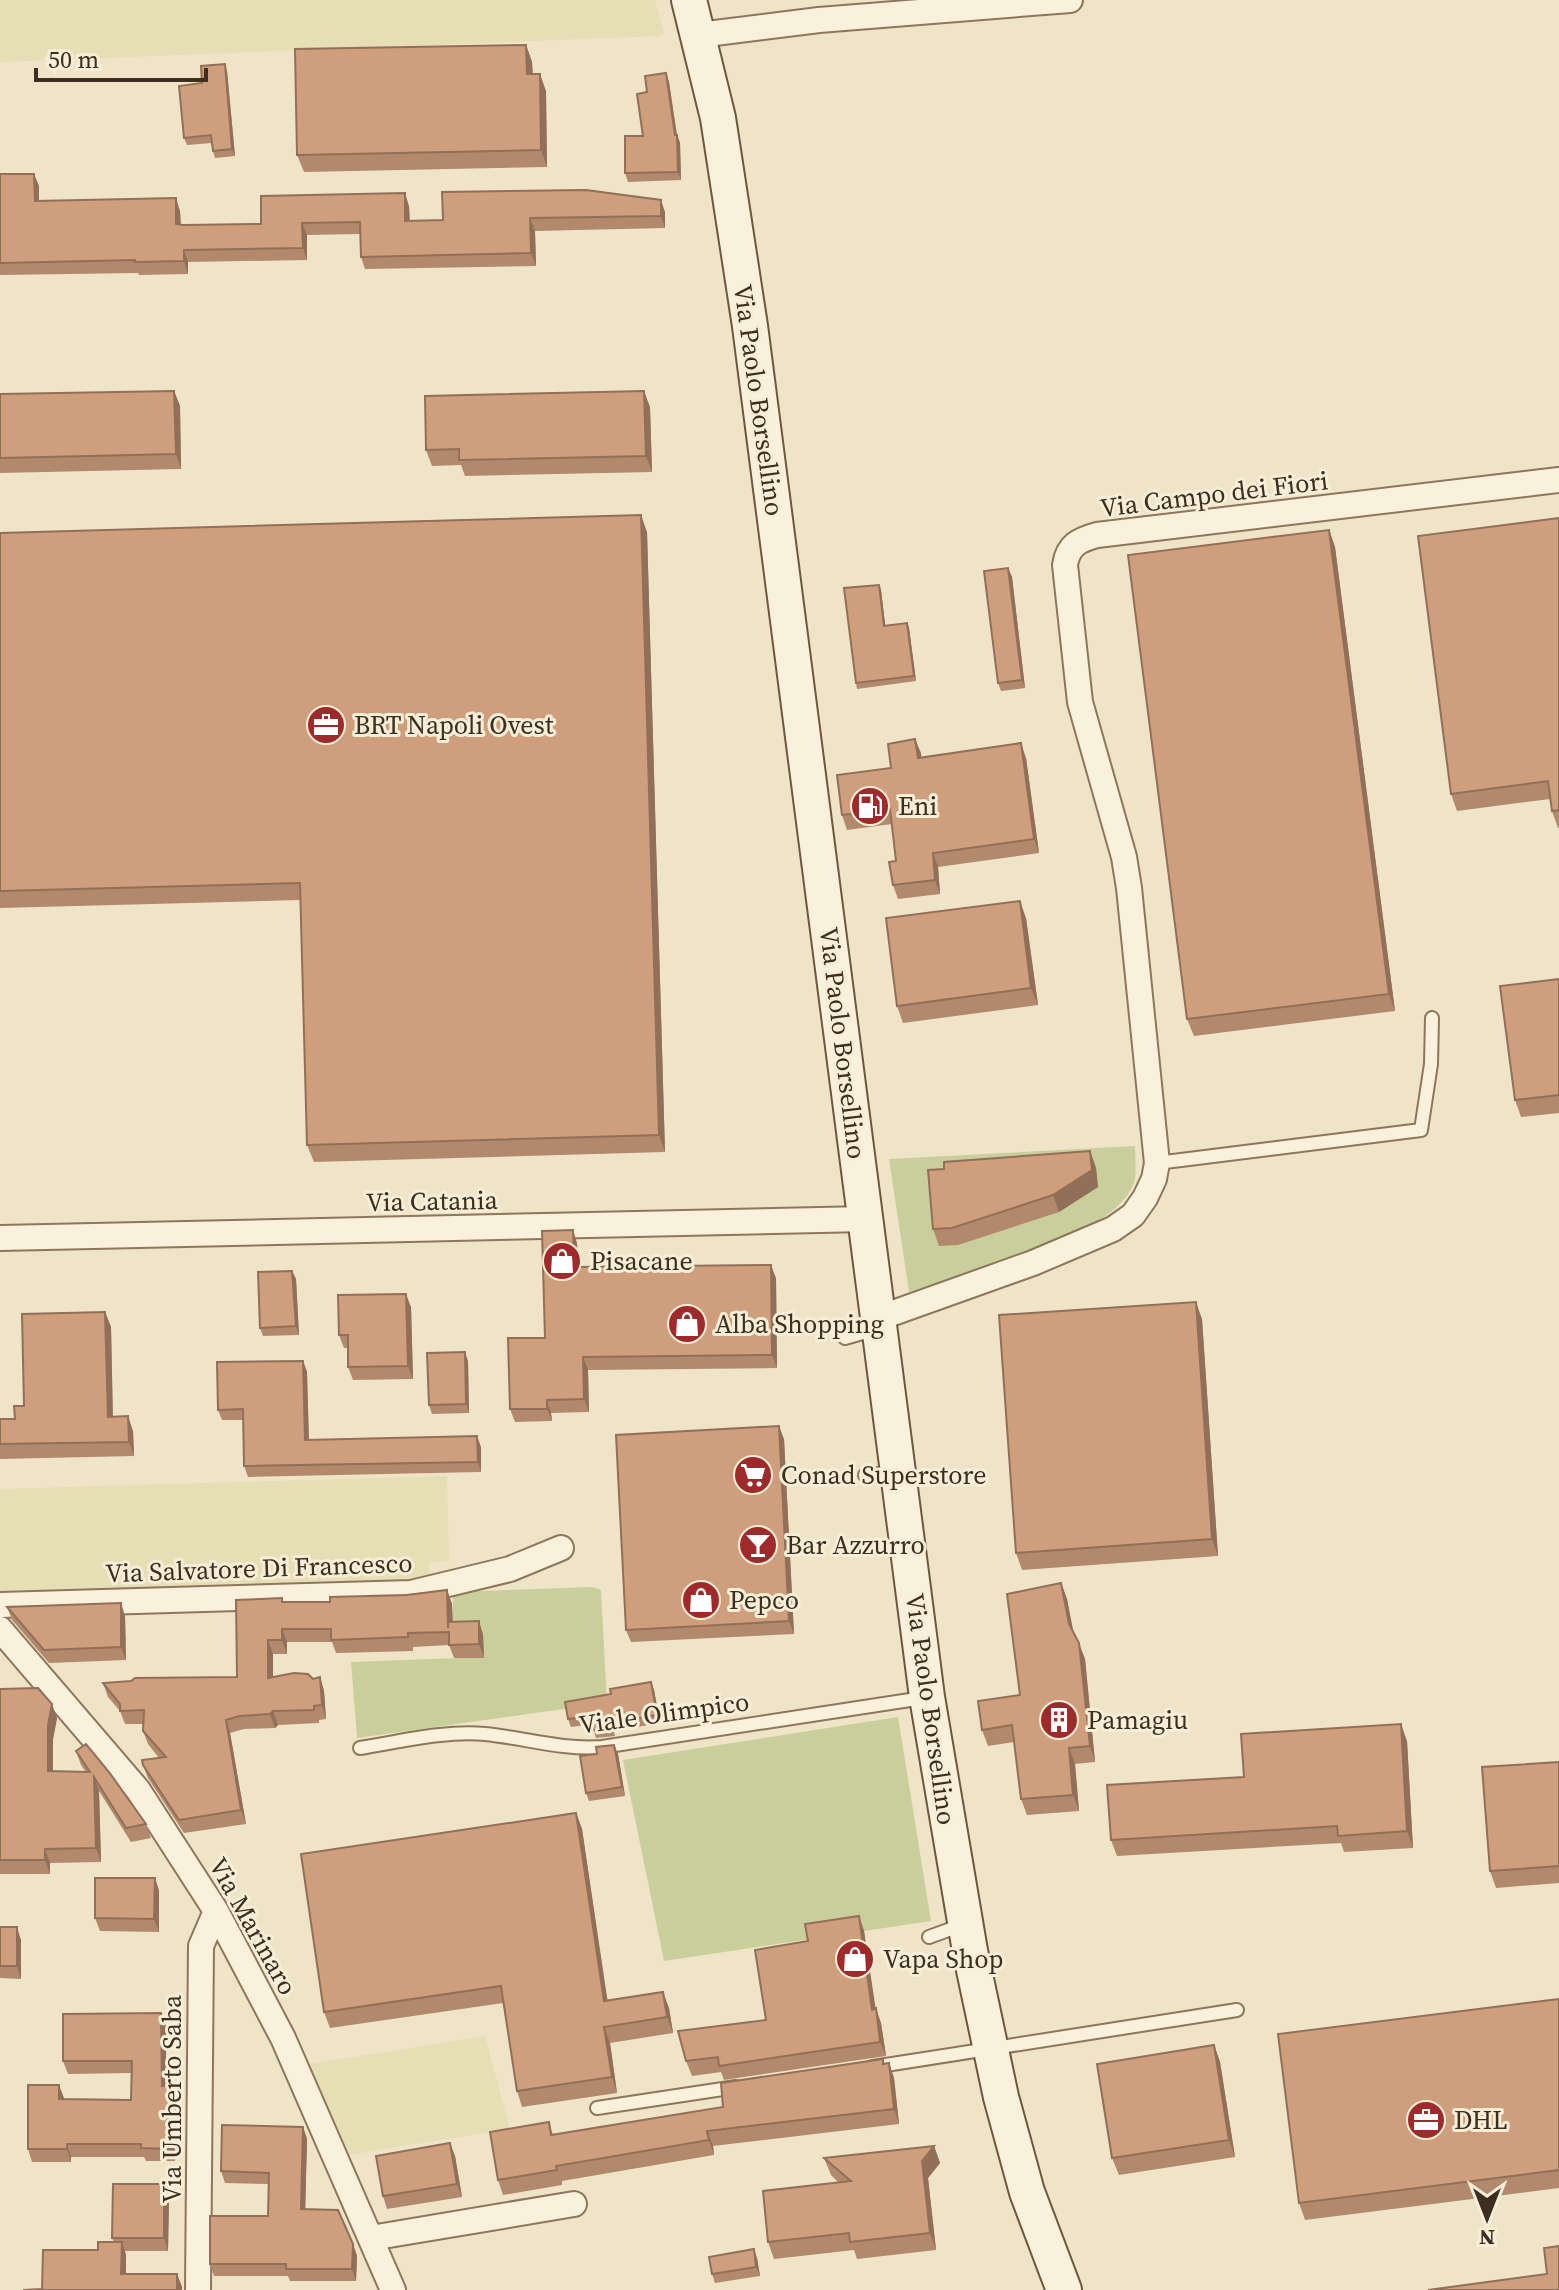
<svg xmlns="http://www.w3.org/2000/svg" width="1559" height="2290" viewBox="0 0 1559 2290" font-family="'Source Serif 4',serif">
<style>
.farmland{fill:#e6deb5}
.green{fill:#c9cf9b}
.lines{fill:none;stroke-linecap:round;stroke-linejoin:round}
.lane-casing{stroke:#8d765c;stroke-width:16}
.street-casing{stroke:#8d765c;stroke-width:28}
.secondary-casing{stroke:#6f573f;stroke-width:38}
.lane{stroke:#faf1dc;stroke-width:12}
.street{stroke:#faf1dc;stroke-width:24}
.secondary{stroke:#faf1dc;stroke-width:34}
.wall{fill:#b2896c}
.shaded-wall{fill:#916f58}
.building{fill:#cf9f7d;stroke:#916f58;stroke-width:2}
.labels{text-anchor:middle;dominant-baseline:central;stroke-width:6;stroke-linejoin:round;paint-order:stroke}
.street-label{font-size:26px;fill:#3d2e20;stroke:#f7eed8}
.poi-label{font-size:26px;fill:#3d2e20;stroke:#f7eed8;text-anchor:start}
</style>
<rect width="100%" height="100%" fill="#f0e4c8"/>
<!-- farmland -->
<path class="farmland" d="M0,0H655L664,33L660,36L0,62Z
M447,1476L449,1561L430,1562V1580L0,1591V1489Z
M485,2036L510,2129L348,2155L304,2065Z"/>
<!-- green -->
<path class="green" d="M1135,1146C1135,1157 1137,1173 1134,1183C1114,1239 963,1274 909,1292L889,1159Z
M592,1587L601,1590L607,1703L357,1738L351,1662L484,1657L453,1636V1592Z
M898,1717L931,1921L664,1961L623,1760Z"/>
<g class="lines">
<defs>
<path id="lane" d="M1157,1163L1421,1130L1431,1064L1432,1018
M845,1338L877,1329
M865,1475L895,1473
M360,1748C398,1742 447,1730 485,1734C525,1738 561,1750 602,1747L923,1698
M929,1937L962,1925
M873,2067L1237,2010
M597,2108L736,2087"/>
<path id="street" d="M699,35L819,20L1070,0
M0,1238L866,1219
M879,1318L1033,1263L1113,1229L1133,1215L1145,1198L1154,1179L1157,1163L1129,888L1124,857L1080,702L1065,565C1068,545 1079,540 1097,535L1559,480
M0,1605L411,1593L510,1569L561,1548
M0,1629L138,1790L216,1911L283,2038L393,2290
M371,2238L574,2204
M198,2290L201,1946L216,1911"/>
<path id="secondary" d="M689,0L718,118L750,326L927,1697L970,1951L1001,2097L1027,2192L1064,2290"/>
</defs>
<!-- lane casing -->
<use href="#lane" class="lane-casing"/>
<!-- street casing -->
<use href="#street" class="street-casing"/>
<!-- secondary casing -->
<use href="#secondary" class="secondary-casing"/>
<!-- lane -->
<use href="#lane" class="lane"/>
<!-- street -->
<use href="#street" class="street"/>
<!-- secondary -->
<use href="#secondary" class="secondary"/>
</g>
<!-- wall -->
<path class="wall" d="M526,45L532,62L533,74L546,91L547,167L304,172L297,155Z
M227,71L235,156L215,158L213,151L212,143L187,145L184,138L202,83Z
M666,73L669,82L677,135L680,143L681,180L628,182L625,173L643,136Z
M0,174L39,186V201L180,211L181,225L261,224L409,206L410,221L665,212V228L535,231L536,266L365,269L361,257L360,234L307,235V260L188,262V274L139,275L138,273L0,275Z
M174,391L180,406L181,469L0,473V394Z
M650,407L652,472L465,476L461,465L432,466L426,450Z
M1559,518V828H1558L1552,811L1550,799L1457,811L1451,794Z
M1329,530L1335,547L1395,1011L1194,1036L1187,1019Z
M647,532L665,1152L314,1162L307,1145L300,900L0,908V533Z
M1008,568L1012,577L1025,688L1001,691L998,683Z
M879,585L881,590L885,625L907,623L909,628L916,681L857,689L856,683Z
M915,739L921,757L1026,758L1039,853L938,867L940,894L898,899L893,885L896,861L892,824L847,830L842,815L891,768Z
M1026,918L1038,1005L903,1023L897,1006Z
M1559,979V1113L1521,1117L1515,1100Z
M1090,1151L1096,1168L1098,1187L1059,1212L958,1245L939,1246L933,1229L944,1169Z
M577,1243L578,1267L776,1278L777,1368L588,1370L589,1412L551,1413L552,1421L515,1422L510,1409L545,1338Z
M292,1271L296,1279L299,1335L263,1336L260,1328Z
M411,1307L413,1379L353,1380L348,1367V1348H344L339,1335Z
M105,1312L111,1327L113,1417L133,1431L134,1456L0,1459V1419H15L24,1406Z
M1202,1319L1218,1556L1022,1570L1016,1553Z
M303,1361L307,1372L309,1439L481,1447V1472L248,1477L244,1466L243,1420H222L218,1410Z
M468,1361L469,1413L432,1414L429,1405Z
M784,1439L794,1634L631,1642L626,1630Z
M1061,1583L1067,1599L1073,1632L1085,1659L1095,1762L1075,1764L1079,1811L1027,1815L1021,1799L1014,1742L988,1746L982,1730L1020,1695Z
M447,1590L452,1604L453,1622L479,1621L483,1635L484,1658H454L449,1645L413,1647V1651L336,1653L332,1642H287V1654H273V1677L313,1679L320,1677L324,1691L326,1719L319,1720V1723L278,1725L275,1728L244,1729L230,1733L246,1824L184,1833L148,1778L143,1765L159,1758L148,1744L143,1731V1724H125L120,1711L108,1697L103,1683L237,1677L284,1602H330Z
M7,1607L125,1616L126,1660L49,1663L12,1620Z
M0,1689L57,1718L53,1739V1772H86L81,1765L76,1751L146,1824L151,1838L131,1842L99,1791L101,1862L50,1863V1874H0Z
M654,1690L660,1723L614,1731L615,1736L596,1738L592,1724L571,1727L568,1719Z
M1407,1741L1413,1848L1344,1852L1341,1843L1117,1856L1111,1840L1244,1777Z
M614,1745L618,1754L625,1796L589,1801L586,1793L597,1754Z
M1559,1762V1883L1496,1888L1490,1871Z
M576,1813L582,1829L607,2001L669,2008L673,2033L610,2043L617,2093L522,2107L517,2091L503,2003L330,2028L324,2012Z
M155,1878L159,1891V1932L100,1931L95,1918Z
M859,1916L864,1931L875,2009L881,2023L886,2056L724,2080L721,2072L692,2076L686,2061L766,2020L808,1941Z
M0,1927L21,1940V1979L0,1978Z
M1559,1999V2188L1305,2220L1299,2203Z
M161,2013L166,2026V2086H175L179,2099V2123H175V2161H146L144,2157H71V2162H32L28,2149L64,2099L131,2100V2073L68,2074L63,2061Z
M1214,2045L1220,2062L1235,2157L1119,2175L1112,2158Z
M889,2063L894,2078L899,2124L713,2146L714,2155L562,2181V2185L503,2195L498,2180L549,2122L553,2135L723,2107Z
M303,2127L307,2139L305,2209L353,2244L357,2256L356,2281H290L288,2276H214L210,2264L268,2216L269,2184L225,2183L221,2171Z
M934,2146L940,2163L928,2178L936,2250L857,2259L854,2250L774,2259L768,2242L839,2183L831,2175L824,2158Z
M455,2156L462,2197L387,2209L383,2196Z
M169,2197L168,2251H125L126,2255V2274H177L182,2287L42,2289L98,2250L114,2242L112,2238Z
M757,2258L760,2276L715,2283L712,2274Z"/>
<!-- shaded-wall -->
<path class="shaded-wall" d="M526,45L532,62L533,91L527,74Z
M225,64L227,71L235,156L232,149Z
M666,73L669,82L677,137V135L680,143L681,180L678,172L675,135Z
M540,74L546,91L547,167L541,150Z
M34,174L39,186V213L35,201Z
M405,193L409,206L410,233L405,221Z
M176,198L180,211L181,236L176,224Z
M661,200L665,212V228L661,216Z
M530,218L535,231L536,266L531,253Z
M302,223L307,235V260L303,248Z
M184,250L188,262V274L184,261Z
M174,391L180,406L181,469L176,454Z
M644,391L650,407L652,472L646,456Z
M641,515L647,532L665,1152L659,1135Z
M1329,530L1335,547L1395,1011L1389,994Z
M1008,568L1012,577L1025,688L1022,680Z
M879,585L881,590L886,631L884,626Z
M907,623L909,628L916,681L914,676Z
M915,739L921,753L923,772L918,758Z
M1021,743L1026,758L1039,853L1034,839Z
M933,853L938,867L940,894L935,880Z
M1020,901L1026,918L1038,1005L1031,988Z
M1090,1151L1096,1168L1098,1187L1059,1212L1053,1195Z
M573,1230L577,1243L578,1280L574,1267Z
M771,1265L776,1278L777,1368L772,1355Z
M292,1271L296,1279L299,1335L296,1326Z
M406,1294L411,1307L413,1379L408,1366Z
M1196,1302L1202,1319L1218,1556L1212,1539Z
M105,1312L111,1327L113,1432L108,1417Z
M465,1352L468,1361L469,1413L466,1404Z
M583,1357L588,1370L589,1412L584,1399Z
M303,1361L307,1372L309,1450L305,1440Z
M547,1400L551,1413L552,1421L547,1409Z
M128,1416L133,1431L134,1456L129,1442Z
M779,1426L784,1439L794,1634L789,1621Z
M477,1436L481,1447V1472L478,1462Z
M1061,1583L1067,1599L1075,1640L1069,1624Z
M447,1590L452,1604L453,1641L448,1628Z
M121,1603L125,1616L126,1660L121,1647Z
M479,1621L483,1635L484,1658L479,1644Z
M282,1629L287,1642V1654L282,1640Z
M268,1640L273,1654V1691L268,1678Z
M1079,1643L1085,1659L1095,1762L1090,1746Z
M320,1677L324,1691L326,1719L322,1705Z
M651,1682L654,1690L660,1723L657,1715Z
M52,1704L57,1718L53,1739V1785L48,1771V1725Z
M273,1711L278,1725L275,1728L270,1714Z
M226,1720L230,1733L246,1824L241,1810Z
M1401,1724L1407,1741L1413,1848L1407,1831Z
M614,1745L618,1754L625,1796L622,1787Z
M1069,1748L1075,1764L1079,1811L1073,1795Z
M94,1777L99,1791L101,1862L96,1848Z
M576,1813L582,1829L610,2017L604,2001Z
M45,1849L50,1863V1874L45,1860Z
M155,1878L159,1891V1932L154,1919Z
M859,1916L864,1931L878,2024L872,2010Z
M17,1927L21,1940V1979L17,1966Z
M663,1992L669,2008L673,2033L667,2017Z
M876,2008L881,2023L886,2056L880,2042Z
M161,2013L166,2026V2099L162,2086Z
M604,2027L610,2043L617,2093L612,2077Z
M1214,2045L1220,2062L1235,2157L1229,2140Z
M889,2063L894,2078L899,2124L894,2109Z
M59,2085L64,2098V2112L59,2099Z
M175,2086L179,2099V2123L174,2110Z
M170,2110L175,2123V2161L170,2149Z
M303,2127L307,2139L305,2221L301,2209Z
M707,2131L713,2146L714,2155L709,2140Z
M450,2143L455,2156L462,2197L457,2184Z
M67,2144L71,2157V2162L67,2149Z
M934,2146L940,2163L928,2178L936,2250L930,2233L922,2161Z
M164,2184L169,2197L168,2251L164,2238Z
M122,2242L126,2255V2286L121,2274Z
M353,2244L357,2256L356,2281L352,2269Z
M754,2249L757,2258L760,2276L756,2267Z
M177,2274L182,2287V2290H177Z"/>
<!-- building -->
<path class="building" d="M526,45L527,74H540L541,150L297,155L295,49Z
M225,64L232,149L213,151L211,135L184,138L179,86L202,83L201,66Z
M666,73L675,135H677L678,172L625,173V136H643L637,94L647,92L645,76Z
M0,174H34L35,201L176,198V224L183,225L261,224V196L405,193V221L443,220L442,192L586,190L661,200V216L530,218L531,253L361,257L360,222L302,223L303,248L184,250V261L135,262V260L0,263Z
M174,391L176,454L0,458V394Z
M644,391L646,456L459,460V449L426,450L425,396Z
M641,515L659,1135L307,1145L300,883L0,891V533Z
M1559,518V810L1552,811L1548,781L1451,794L1418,536Z
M1329,530L1389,994L1187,1019L1128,555Z
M1008,568L1022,680L998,683L984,571Z
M879,585L884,626L907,623L914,676L856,683L844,588Z
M915,739L918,758L1021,743L1034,839L933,853L935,880L893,885L889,862L896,861L890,809L842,815L837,775L891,768L888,744Z
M1020,901L1031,988L897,1006L886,918Z
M1559,979V1095L1515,1100L1500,986Z
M1090,1151L1092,1170L1053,1195L952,1228L933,1229L928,1170L944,1169V1162Z
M573,1230L574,1267L771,1265L772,1355L583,1357L584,1399L547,1400V1409H510L508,1338H545L542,1231Z
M292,1271L296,1326L260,1328L258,1272Z
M406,1294L408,1366L348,1367V1335H339L338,1295Z
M1196,1302L1212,1539L1016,1553L999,1315Z
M105,1312L108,1417L128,1416L129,1442L0,1444V1419H15L14,1406H24L22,1314Z
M465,1352L466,1404L429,1405L427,1353Z
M303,1361L305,1440L477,1436L478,1462L244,1466L243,1409L218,1410L217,1362Z
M779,1426L789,1621L626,1630L616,1435Z
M1061,1583L1069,1624L1079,1643L1090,1746L1069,1748L1073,1795L1021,1799L1012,1725L982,1730L978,1701L1020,1695L1007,1594Z
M447,1590L448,1628V1622L479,1621V1644L449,1645V1632L408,1633V1637L331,1640V1629H282V1640H268V1678L294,1673L308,1674L313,1679L320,1677L322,1705L314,1706V1710L273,1711L270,1714L239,1716L226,1720L241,1810L179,1820L143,1765L142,1760L166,1757L143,1731L144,1710L120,1711V1704L103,1683L131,1681L135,1678L237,1677L236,1600L282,1598V1602H330V1597L407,1595Z
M121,1603V1647L44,1650L7,1607Z
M651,1682L657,1715L611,1723L612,1728L593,1730L591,1716L568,1719L565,1702L611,1694L610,1689Z
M38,1688L52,1704L48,1725V1771L90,1772L76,1751L86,1744L109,1772L146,1824L126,1828L94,1777L96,1848L45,1849V1860H0V1689Z
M1401,1724L1407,1831L1338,1836L1337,1826L1111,1840L1107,1785L1244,1777L1241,1734Z
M614,1745L622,1787L586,1793L580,1756L597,1754L596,1747Z
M1559,1762V1866L1490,1871L1482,1767Z
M576,1813L604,2001L663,1992L667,2017L604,2027L612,2077L517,2091L501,1986L324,2012L301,1854Z
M95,1878H155L154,1919L95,1918Z
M859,1916L872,2010L876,2008L880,2042L719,2066L718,2057L686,2061L678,2031L766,2020L755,1950L808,1941L805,1924Z
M0,1927H17V1966H0Z
M1559,1999V2170L1299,2203L1278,2034Z
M161,2013L162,2086H175L174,2110H170V2149L141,2148V2144H67V2149H28V2085H59V2099L131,2100L132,2061H63V2014Z
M1214,2045L1229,2140L1112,2158L1097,2064Z
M883,2059V2064L889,2063L894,2109L707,2131L709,2140L556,2166L557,2170L498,2180L490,2132L549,2122L551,2135L723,2107L721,2083Z
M222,2125L303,2127L301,2209L338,2210L353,2244L352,2269H286V2264H210V2216H268L269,2173L221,2171Z
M450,2143L457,2184L383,2196L376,2156Z
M934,2146L922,2161L930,2233L850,2242L849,2233L768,2242L763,2191L851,2181L824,2158Z
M113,2184H164V2238H112Z
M98,2242H122L121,2274H177V2290H23L42,2289L43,2250H98Z
M1559,2246V2290H1428L1547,2274L1544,2248Z
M754,2249L756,2267L712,2274L709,2257Z"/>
<!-- icons -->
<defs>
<symbol id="office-disc" viewBox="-11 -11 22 22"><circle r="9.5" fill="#9e2a2b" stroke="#f7eed8"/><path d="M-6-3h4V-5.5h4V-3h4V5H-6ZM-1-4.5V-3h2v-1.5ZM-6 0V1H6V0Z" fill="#fff"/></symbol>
<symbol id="fuel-disc" viewBox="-11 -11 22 22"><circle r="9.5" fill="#9e2a2b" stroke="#f7eed8"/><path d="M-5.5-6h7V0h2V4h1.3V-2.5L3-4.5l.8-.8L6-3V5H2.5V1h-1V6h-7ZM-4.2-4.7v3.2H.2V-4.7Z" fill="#fff"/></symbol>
<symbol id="shop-disc" viewBox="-11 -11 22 22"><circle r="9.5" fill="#9e2a2b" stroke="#f7eed8"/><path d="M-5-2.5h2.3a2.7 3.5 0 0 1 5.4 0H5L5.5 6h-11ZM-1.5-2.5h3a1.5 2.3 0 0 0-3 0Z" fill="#fff"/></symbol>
<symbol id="supermarket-disc" viewBox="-11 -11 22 22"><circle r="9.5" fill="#9e2a2b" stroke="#f7eed8"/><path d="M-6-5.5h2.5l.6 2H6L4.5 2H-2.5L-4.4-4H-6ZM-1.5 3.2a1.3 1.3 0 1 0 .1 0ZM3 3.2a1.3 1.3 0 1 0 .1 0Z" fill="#fff"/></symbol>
<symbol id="bar-disc" viewBox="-11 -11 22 22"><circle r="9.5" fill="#9e2a2b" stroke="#f7eed8"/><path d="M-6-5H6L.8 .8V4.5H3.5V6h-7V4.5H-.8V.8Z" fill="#fff"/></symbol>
<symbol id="building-disc" viewBox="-11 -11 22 22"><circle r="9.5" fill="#9e2a2b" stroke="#f7eed8"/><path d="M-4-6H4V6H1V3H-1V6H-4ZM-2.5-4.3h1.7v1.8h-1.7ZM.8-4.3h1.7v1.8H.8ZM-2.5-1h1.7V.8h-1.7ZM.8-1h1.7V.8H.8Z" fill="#fff"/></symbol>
</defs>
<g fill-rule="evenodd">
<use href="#office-disc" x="304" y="703" width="44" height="44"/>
<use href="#fuel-disc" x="848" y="784" width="44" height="44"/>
<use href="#shop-disc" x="540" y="1239" width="44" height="44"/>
<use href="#shop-disc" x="665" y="1302" width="44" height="44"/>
<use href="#supermarket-disc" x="731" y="1453" width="44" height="44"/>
<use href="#bar-disc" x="736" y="1523" width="44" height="44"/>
<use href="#shop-disc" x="679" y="1578" width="44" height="44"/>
<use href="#building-disc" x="1037" y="1698" width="44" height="44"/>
<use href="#shop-disc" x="833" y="1937" width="44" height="44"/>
<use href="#office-disc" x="1404" y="2098" width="44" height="44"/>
</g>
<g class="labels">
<!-- street labels -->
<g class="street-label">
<text transform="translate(759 400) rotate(82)">Via Paolo Borsellino</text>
<text transform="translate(1214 494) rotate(-7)">Via Campo dei Fiori</text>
<text transform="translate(843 1043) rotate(83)">Via Paolo Borsellino</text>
<text transform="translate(432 1201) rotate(-1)">Via Catania</text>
<text transform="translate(259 1568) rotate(-2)">Via Salvatore Di Francesco</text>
<text transform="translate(931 1709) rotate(82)">Via Paolo Borsellino</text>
<text transform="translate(664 1713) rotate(-8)">Viale Olimpico</text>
<text transform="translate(253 1926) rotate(61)">Via Marinaro</text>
<text transform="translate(172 2099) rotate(-90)">Via Umberto Saba</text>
</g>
<!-- poi labels -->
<g class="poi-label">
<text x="354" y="725">BRT Napoli Ovest</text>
<text x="898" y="806">Eni</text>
<text x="590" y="1261">Pisacane</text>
<text x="715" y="1324">Alba Shopping</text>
<text x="781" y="1475">Conad Superstore</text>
<text x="786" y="1545">Bar Azzurro</text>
<text x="729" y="1600">Pepco</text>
<text x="1087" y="1720">Pamagiu</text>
<text x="883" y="1959">Vapa Shop</text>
<text x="1454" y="2120">DHL</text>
</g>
</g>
<!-- north arrow -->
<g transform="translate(1487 2218) rotate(180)" stroke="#f7eed8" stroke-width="6" paint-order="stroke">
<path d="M0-6L14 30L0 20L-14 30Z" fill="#3d2e20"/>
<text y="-12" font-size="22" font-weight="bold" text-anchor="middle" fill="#3d2e20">N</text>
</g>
<!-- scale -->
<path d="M36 68v12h170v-12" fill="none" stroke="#3d2e20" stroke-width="4"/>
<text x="48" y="68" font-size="24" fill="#3d2e20" stroke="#f7eed8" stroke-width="6" paint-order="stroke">50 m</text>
</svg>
